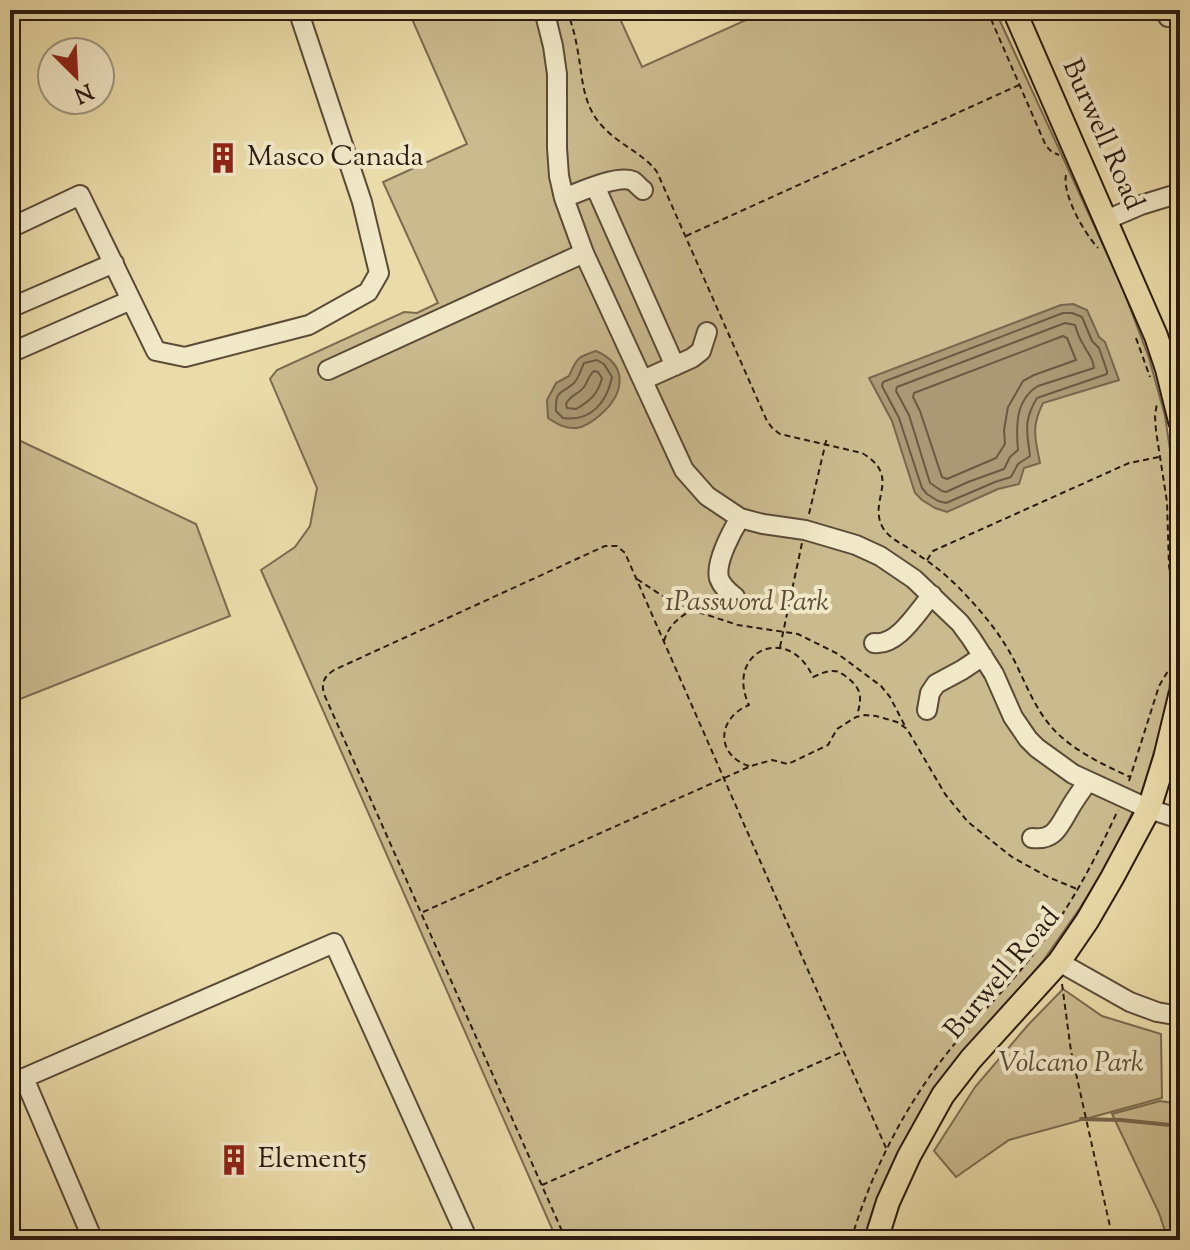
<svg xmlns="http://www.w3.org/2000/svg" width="1190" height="1250" viewBox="0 0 1190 1250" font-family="'Sorts Mill Goudy',serif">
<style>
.green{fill:#cabb8f;stroke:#7a6b50;stroke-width:2}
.water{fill:#a99a75;stroke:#77674d;stroke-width:2}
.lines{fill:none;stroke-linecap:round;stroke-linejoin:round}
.shore{stroke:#6a5a43;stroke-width:2}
.stream{stroke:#77674d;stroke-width:4}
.minor-casing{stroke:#5b4b37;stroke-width:22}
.major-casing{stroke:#2b1b11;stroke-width:26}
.path{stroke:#2b1b11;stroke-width:2;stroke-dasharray:6 4;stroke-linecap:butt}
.minor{stroke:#f1e8c7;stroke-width:18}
.major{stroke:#eadca9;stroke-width:22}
.labels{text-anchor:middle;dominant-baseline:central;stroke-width:8;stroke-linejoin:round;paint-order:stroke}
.street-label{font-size:28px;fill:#2b1b11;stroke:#f1e8c7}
.poi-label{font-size:28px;fill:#2b1b11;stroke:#f1e8c7;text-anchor:start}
.park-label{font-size:28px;font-style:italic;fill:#5b4b37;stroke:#f1e8c7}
</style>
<rect width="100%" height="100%" fill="#eadca9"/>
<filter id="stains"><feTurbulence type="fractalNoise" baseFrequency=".0025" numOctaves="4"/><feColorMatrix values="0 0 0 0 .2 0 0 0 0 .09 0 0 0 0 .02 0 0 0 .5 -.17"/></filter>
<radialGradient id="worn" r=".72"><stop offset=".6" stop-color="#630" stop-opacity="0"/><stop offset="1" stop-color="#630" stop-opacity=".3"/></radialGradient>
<!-- green -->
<path class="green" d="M408,10H616L642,67L768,10H995L1121,284L1149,358L1165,416L1178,503L1180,591L1177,635L1165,717L1142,792L1113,854L1080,908L1043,961L951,1069L910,1131L882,1193L866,1240H557L261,570L295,547L310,526L317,488L270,379L277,370L404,312L417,313L438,303L383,182L467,144Z
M10,436L196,524L230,616L10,703Z
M1063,989L1102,1016L1161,1034L1162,1098L1009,1140L956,1177L934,1151L975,1087L1028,1025Z
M1160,1101L1180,1104V1240H1168L1159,1213L1112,1114Z"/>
<!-- water -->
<path class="water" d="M1073,304L1087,310L1099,337L1105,342L1119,380L1043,403C1031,427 1035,438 1040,463L1024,468L1019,484L998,489L947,512L935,508L922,500L915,493L892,421L869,378L1061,305Z
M596,351C630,366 624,395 599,416C593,421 584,427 577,428C565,429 557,424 548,418L547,400L556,383L569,376C577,358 577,357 596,351Z"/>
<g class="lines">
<!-- shore -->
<path class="shore" d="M1063,313H1072L1082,317L1092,341L1099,348L1107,371V374L1037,398C1023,421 1027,431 1030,456L1018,464L1011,477L995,482L946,503L938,501L927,494L922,488L899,418L882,386L883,382Z
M1065,323L1075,325C1077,332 1079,338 1083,344C1088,354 1093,357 1094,368L1038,386C1015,400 1016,427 1018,450L1010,457L1004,469L968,482L946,492L942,491L930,483L909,415L896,391L897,387Z
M1063,336L1067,338L1076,360L1034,375L1023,381L1008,407L1004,430L1005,444L996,458L947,479L942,477L920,411L913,397L914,393Z
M597,360L604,364L612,377C607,402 591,422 563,418L556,411C555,389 562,394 574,383C579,378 581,369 584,363Z
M594,371L598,372L602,378C598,394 590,401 576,409L567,408L566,404C570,395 578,395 584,387C588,381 589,375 594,371Z"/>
<!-- stream -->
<path class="stream" d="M1081,1119L1121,1120L1180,1126"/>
<defs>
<path id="minor" d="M544,10L553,46L557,74V148L559,176L564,198L584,253L684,470L707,496L740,518L763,524L805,530L856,545L880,556L914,579L960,623L971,638L994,674L1013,717L1028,739L1037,748L1073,774L1149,809L1180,819
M1168,17V10
M595,186L675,366
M564,198C580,192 618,174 633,181C636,183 640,188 643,190
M1106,220L1141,205L1180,193
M10,228L80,195L156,351L185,357L309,325L368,292L379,273L362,202L298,10
M10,308L114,263
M10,353L131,300
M328,370L584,253
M643,380L692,358L701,351L707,332
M735,597C729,592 722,587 719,578C715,562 732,531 740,518
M874,643C898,646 917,612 932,595
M927,710L930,693L936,684L962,670L983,656
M1032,838C1055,841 1059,826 1070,808C1075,799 1082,790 1088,781
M1059,962L1130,1002L1157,1012L1180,1016
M93,1240L24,1078L334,943L468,1240"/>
<path id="major" d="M1014,10L1156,336L1167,369L1180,421
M876,1240L888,1202L909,1156L943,1095L971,1059L1059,962L1087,921L1112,878L1149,809L1165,758L1180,696"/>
</defs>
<!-- minor casing -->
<use href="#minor" class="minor-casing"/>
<!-- major casing -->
<use href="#major" class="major-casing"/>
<!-- path -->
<path class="path" d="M567,10C571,22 575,34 577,47C583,76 581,105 604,128C621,146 643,153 657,172L767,421L773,429L780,434L862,453C903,477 867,500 883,528C890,539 901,543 911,550C930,562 948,576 963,592C983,613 1001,635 1014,660C1027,686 1036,712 1057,733C1078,753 1104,765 1130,777
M987,10L1046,146L1052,152L1059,155
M1066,175C1062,194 1084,233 1098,248
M686,236L1019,85
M1136,338L1150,377
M809,514L827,437
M927,560L933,551L1129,463L1159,457
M637,579L670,601L690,610
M664,641C669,625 678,618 692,610L738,625L798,634L838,654L881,686L890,697L905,726
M780,647L802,543
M749,766C715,755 717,718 749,705C724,652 788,622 813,677C820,674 826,671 832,671C839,671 839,672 844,675C861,687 863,696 857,715
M1129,781L1159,686L1171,666L1177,613V598L1173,589L1169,566L1167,502L1156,431L1155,416L1157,403
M423,912L751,766L772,760L788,764L828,745L837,729L856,717L865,715L876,716L897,722L907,729L945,794L968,822L1012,857L1048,877L1077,889
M1062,984L1071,1051L1113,1240
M542,1185L842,1052
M566,1240L324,694C321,682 324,677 334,670L605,546H617L625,553L886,1148
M851,1240C871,1173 904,1107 948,1052C974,1019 1006,990 1032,956C1068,912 1094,862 1118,810"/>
<!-- minor -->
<use href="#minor" class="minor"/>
<!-- major -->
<use href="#major" class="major"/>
</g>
<!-- icons -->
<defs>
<symbol id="building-bare" viewBox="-9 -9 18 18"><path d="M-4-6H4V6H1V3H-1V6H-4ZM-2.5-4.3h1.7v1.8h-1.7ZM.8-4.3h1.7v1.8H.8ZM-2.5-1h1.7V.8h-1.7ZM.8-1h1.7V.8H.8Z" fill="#8f2418" stroke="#f1e8c7" stroke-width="2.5" paint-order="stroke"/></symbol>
</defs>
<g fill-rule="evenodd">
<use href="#building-bare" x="201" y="136" width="44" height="44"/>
<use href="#building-bare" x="212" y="1138" width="44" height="44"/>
</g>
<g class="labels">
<!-- street labels -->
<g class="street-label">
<text transform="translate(1102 135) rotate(66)">Burwell Road</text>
<text transform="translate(1003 974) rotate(-50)">Burwell Road</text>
</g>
<!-- poi labels -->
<g class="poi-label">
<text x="247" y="158">Masco Canada</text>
<text x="258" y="1160">Element5</text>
</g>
<!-- park labels -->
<g class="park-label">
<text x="747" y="603">1Password Park</text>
<text x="1071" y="1064">Volcano Park</text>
</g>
</g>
<!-- margin -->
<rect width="1190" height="1250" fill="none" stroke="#eadca9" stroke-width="40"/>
<rect x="12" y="12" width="1166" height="1226" fill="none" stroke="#2b1b11" stroke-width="4"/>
<rect x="20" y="20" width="1150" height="1210" fill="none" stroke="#2b1b11" stroke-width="2"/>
<!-- north arrow -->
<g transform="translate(76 76) rotate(156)"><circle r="38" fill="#f1e8c7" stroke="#a2967e" stroke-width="2"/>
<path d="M0-6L14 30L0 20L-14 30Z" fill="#8f2418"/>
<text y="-12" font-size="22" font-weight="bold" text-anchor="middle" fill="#2b1b11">N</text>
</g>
<rect width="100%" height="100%" filter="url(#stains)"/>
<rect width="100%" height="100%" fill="url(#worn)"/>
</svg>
